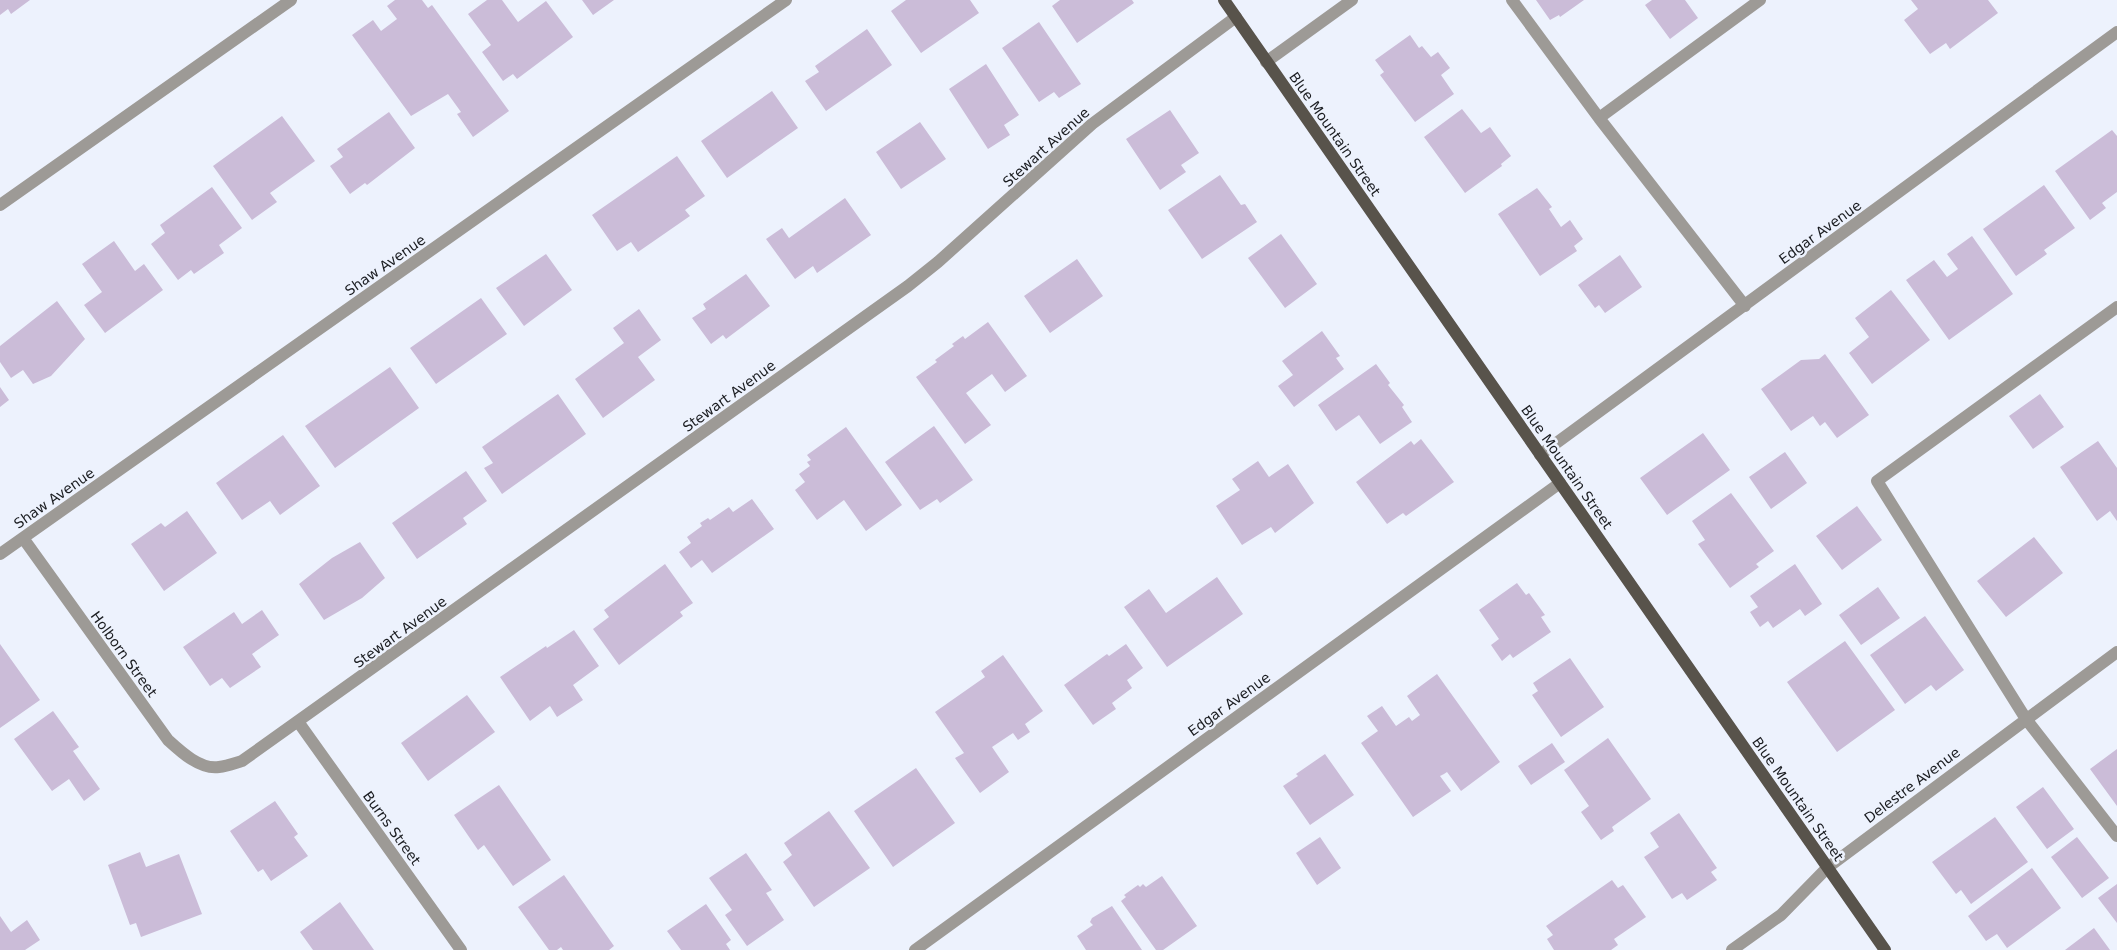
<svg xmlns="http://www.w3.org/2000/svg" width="2117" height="950" viewBox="0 0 2117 950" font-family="'DejaVu Sans',sans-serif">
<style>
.building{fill:#cbbcd8}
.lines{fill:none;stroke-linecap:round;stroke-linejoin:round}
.minor{stroke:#9d9a96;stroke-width:12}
.major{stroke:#58534b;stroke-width:12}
.labels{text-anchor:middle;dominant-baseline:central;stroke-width:5;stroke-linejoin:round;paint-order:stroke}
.street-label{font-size:14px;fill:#1a1c20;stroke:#edf2fd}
</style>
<rect width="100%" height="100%" fill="#edf2fd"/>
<!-- building -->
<path class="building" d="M0,0H30L11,14L8,9L0,15Z
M395,0H422L428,8L432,5L509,111L473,137L457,114L461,112L448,94L411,116L352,35L373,20L381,31L397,19L387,6Z
M487,0H502L518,22L546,1L573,37L517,79L513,74L503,81L482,52L491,45L468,14Z
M582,0H614L593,15Z
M906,0H970L979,13L921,53L891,11Z
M1060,0H1132L1134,3L1077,43L1052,6Z
M1536,0H1584L1560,17L1559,15L1550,20Z
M1652,0H1685L1698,18L1670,39L1645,5Z
M1911,0H1988L1998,13L1950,49L1946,43L1930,54L1904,20L1918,9Z
M1039,22L1081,84L1059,98L1054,92L1039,102L1002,48Z
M867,29L892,65L826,111L805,81L819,72L815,66Z
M1410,35L1419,48L1422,46L1431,57L1438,52L1450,68L1441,75L1454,94L1415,122L1380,75L1384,72L1375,60Z
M986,64L1019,115L1004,125L1010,135L988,149L949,89Z
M772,91L798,128L727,178L701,141Z
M1462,109L1481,133L1490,127L1511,156L1501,164L1502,166L1465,193L1424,137Z
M1170,110L1199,153L1181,165L1186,172L1160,190L1126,139Z
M389,112L415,148L367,185L365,183L350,194L330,166L343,157L337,149Z
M282,116L315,161L270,193L277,202L252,220L213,166Z
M920,122L946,159L901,189L876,152Z
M2112,130L2117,136V192L2102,203L2106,208L2090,220L2055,171Z
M677,156L705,196L685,210L690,216L638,252L631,242L617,251L592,215Z
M1220,175L1241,205L1245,204L1257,222L1202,259L1168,210Z
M2044,185L2075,228L2044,250L2047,254L2016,276L1983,229Z
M212,187L242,228L219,245L224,253L194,274L191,270L178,280L151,244L165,233L160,225Z
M1537,188L1552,207L1549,209L1561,227L1570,220L1583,239L1574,246L1577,251L1540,276L1498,214Z
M845,198L871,235L817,273L813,266L795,279L766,239L782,228L789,238Z
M1281,234L1317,284L1285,308L1248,258Z
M1972,236L2013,294L1949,340L1906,280L1934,260L1947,277L1958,269L1947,254Z
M114,241L135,271L144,264L163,290L105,333L84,305L102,292L82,264Z
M546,254L572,290L524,326L496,288Z
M1620,255L1642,287L1605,313L1599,305L1595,308L1578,285Z
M1077,259L1103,296L1050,333L1024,296Z
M746,274L770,306L726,339L723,335L711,344L692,318L706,309L703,304Z
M1891,290L1930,340L1872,384L1849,353L1869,337L1855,318Z
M481,298L507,334L436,384L410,348Z
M57,301L85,339L51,376L33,384L23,370L11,378L0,362V346Z
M639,309L661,340L638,357L655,380L603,418L575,379L624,343L613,328Z
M988,322L1027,376L1005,392L992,374L966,393L991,425L965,444L916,377L937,362L935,360L954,346L952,344L963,336L965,339Z
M1322,331L1340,356L1336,358L1344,369L1294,407L1278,386L1293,375L1282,361Z
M1825,354L1869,415L1837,438L1825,422L1820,426L1813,416L1791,431L1761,389L1801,360L1819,359Z
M1376,364L1390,383L1388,385L1404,405L1402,407L1412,422L1380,444L1359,415L1336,431L1318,405Z
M390,367L419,408L335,468L305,426Z
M0,387L9,400L0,407Z
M558,394L586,434L502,494L484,468L493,463L482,447Z
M2040,394L2064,427L2033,449L2009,416Z
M934,426L973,480L940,503L937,499L920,510L885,462Z
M846,427L902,505L866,531L844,500L817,520L795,490L805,482L799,474L810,466L807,462L811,460L807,455Z
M1703,433L1730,470L1667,515L1640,478Z
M283,435L320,486L280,515L270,501L242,520L216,483Z
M1421,439L1454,482L1406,516L1403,513L1387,524L1356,482L1411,441L1414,445Z
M2098,441L2117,468V521L2110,511L2097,521L2060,467Z
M1785,452L1807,483L1771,509L1749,477Z
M1258,461L1269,477L1288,464L1314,503L1275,533L1271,527L1242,545L1216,506L1240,490L1232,479Z
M466,471L487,501L463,518L467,524L417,559L392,523Z
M1731,493L1774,551L1756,564L1759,567L1730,588L1698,544L1705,540L1692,521Z
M752,499L774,529L712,573L702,560L691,568L679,552L691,543L687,537L702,526L700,523L708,518L710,520L729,507L733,512Z
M1857,506L1882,540L1842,570L1816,536Z
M187,511L217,553L164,591L131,544L161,523L165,527Z
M2034,537L2063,573L2006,617L1977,581Z
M360,542L385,578L362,598L324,620L299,584L332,558Z
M665,564L693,603L680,612L683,616L619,665L593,629L609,617L604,610Z
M1795,564L1822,604L1805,616L1800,609L1773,628L1768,621L1760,627L1750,612L1758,607L1750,596Z
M1217,577L1243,614L1167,667L1124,607L1149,589L1166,613Z
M1517,583L1526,595L1529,593L1545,615L1541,617L1551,632L1513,658L1510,654L1502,661L1491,645L1499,639L1479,610Z
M1878,587L1900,618L1861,645L1839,615Z
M262,610L279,635L252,654L261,667L230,688L222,678L210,686L183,647L234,612L242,624Z
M1925,616L1964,670L1936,691L1931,685L1905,704L1870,655Z
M574,630L599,666L573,685L583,700L557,717L550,706L530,721L500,677L546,646L547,648Z
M1845,641L1895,710L1837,752L1787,682Z
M0,644L40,700L0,728Z
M1126,644L1143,668L1127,680L1132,688L1112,703L1116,709L1093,725L1064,685L1107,654L1109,656Z
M1003,655L1043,711L1025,724L1030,732L1018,740L1013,733L992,747L1009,772L980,793L955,758L964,753L935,712L985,677L981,671Z
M1570,658L1604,707L1561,737L1532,695L1538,691L1533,683Z
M1437,674L1500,762L1461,791L1447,772L1444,774L1440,776L1451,791L1413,817L1361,743L1378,731L1367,716L1382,706L1396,726L1409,717L1412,721L1420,715L1407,696Z
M467,695L495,732L428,781L401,743Z
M53,711L79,747L73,751L100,789L84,801L69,779L52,791L14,739Z
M1608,738L1651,799L1612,827L1614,831L1601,840L1581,812L1589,806L1564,770Z
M1552,743L1565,762L1531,785L1518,766Z
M2117,749V806L2090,769Z
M1325,754L1354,795L1310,825L1283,786L1298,776L1296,774Z
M916,768L955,823L893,867L854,811Z
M499,785L551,860L513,886L484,845L478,850L454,815Z
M2043,787L2074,829L2047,849L2016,807Z
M275,801L298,834L294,837L308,856L271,881L263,869L258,872L230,831Z
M829,811L870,868L814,907L783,862L792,855L784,843Z
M1679,813L1717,868L1711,872L1717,880L1687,900L1682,893L1672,899L1644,857L1659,847L1650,833Z
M1995,817L2028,862L1971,904L1961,890L1956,894L1932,862Z
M1320,837L1341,868L1317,885L1296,853Z
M2077,837L2109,878L2082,898L2051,857Z
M140,852L146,867L179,854L202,914L141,937L136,923L130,925L108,865Z
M746,853L772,890L766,893L784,920L747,946L725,915L732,910L709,878Z
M2032,868L2061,908L2007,948L1997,934L1986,941L1968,916Z
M564,875L614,946L609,950H563L561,947L557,950H549L518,907Z
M1162,876L1197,926L1163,950H1156L1121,901L1126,897L1124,895L1138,885L1140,887L1143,884L1146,887Z
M1612,880L1618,888L1623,885L1646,917L1614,939L1618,945L1611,950H1554L1547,939L1553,935L1546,926Z
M2117,884V923L2098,898Z
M340,902L374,950H313L300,932Z
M706,904L731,940L726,944L730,950H681L667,931Z
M1112,906L1142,950H1086L1077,936L1093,925L1090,922L1092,918Z
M0,916L11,932L27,920L40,940L25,950H0Z
M2094,928L2110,950H2065Z"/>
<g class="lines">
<!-- minor -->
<path class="minor" d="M1512,0L1599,118L1745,306
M1266,62L1352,0
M1599,118L1760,0
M0,205L291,0
M2117,307L1877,481L2026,719L2117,836
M1540,455L2117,32
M23,538L168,740C180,751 200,770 219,767C227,766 235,763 242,761L908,286L938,262L1092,124L1236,17
M0,554L786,0
M299,723L461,950
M915,950L1560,483
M1732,950L1781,915L1827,868L2117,652"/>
<!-- major -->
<path class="major" d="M1224,0L1885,950"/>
</g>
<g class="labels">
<!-- street labels -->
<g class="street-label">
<text transform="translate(1335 134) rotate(55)">Blue Mountain Street</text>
<text transform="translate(1046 147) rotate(-42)">Stewart Avenue</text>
<text transform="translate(1820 232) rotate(-36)">Edgar Avenue</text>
<text transform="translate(385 265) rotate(-35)">Shaw Avenue</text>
<text transform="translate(729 396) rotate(-36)">Stewart Avenue</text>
<text transform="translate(1567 467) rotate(55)">Blue Mountain Street</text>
<text transform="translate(54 498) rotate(-35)">Shaw Avenue</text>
<text transform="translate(400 632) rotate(-36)">Stewart Avenue</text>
<text transform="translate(124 654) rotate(54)">Holborn Street</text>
<text transform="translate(1229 704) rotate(-36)">Edgar Avenue</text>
<text transform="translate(1912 785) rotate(-37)">Delestre Avenue</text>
<text transform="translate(1798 799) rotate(55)">Blue Mountain Street</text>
<text transform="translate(392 828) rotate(54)">Burns Street</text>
</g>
</g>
</svg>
